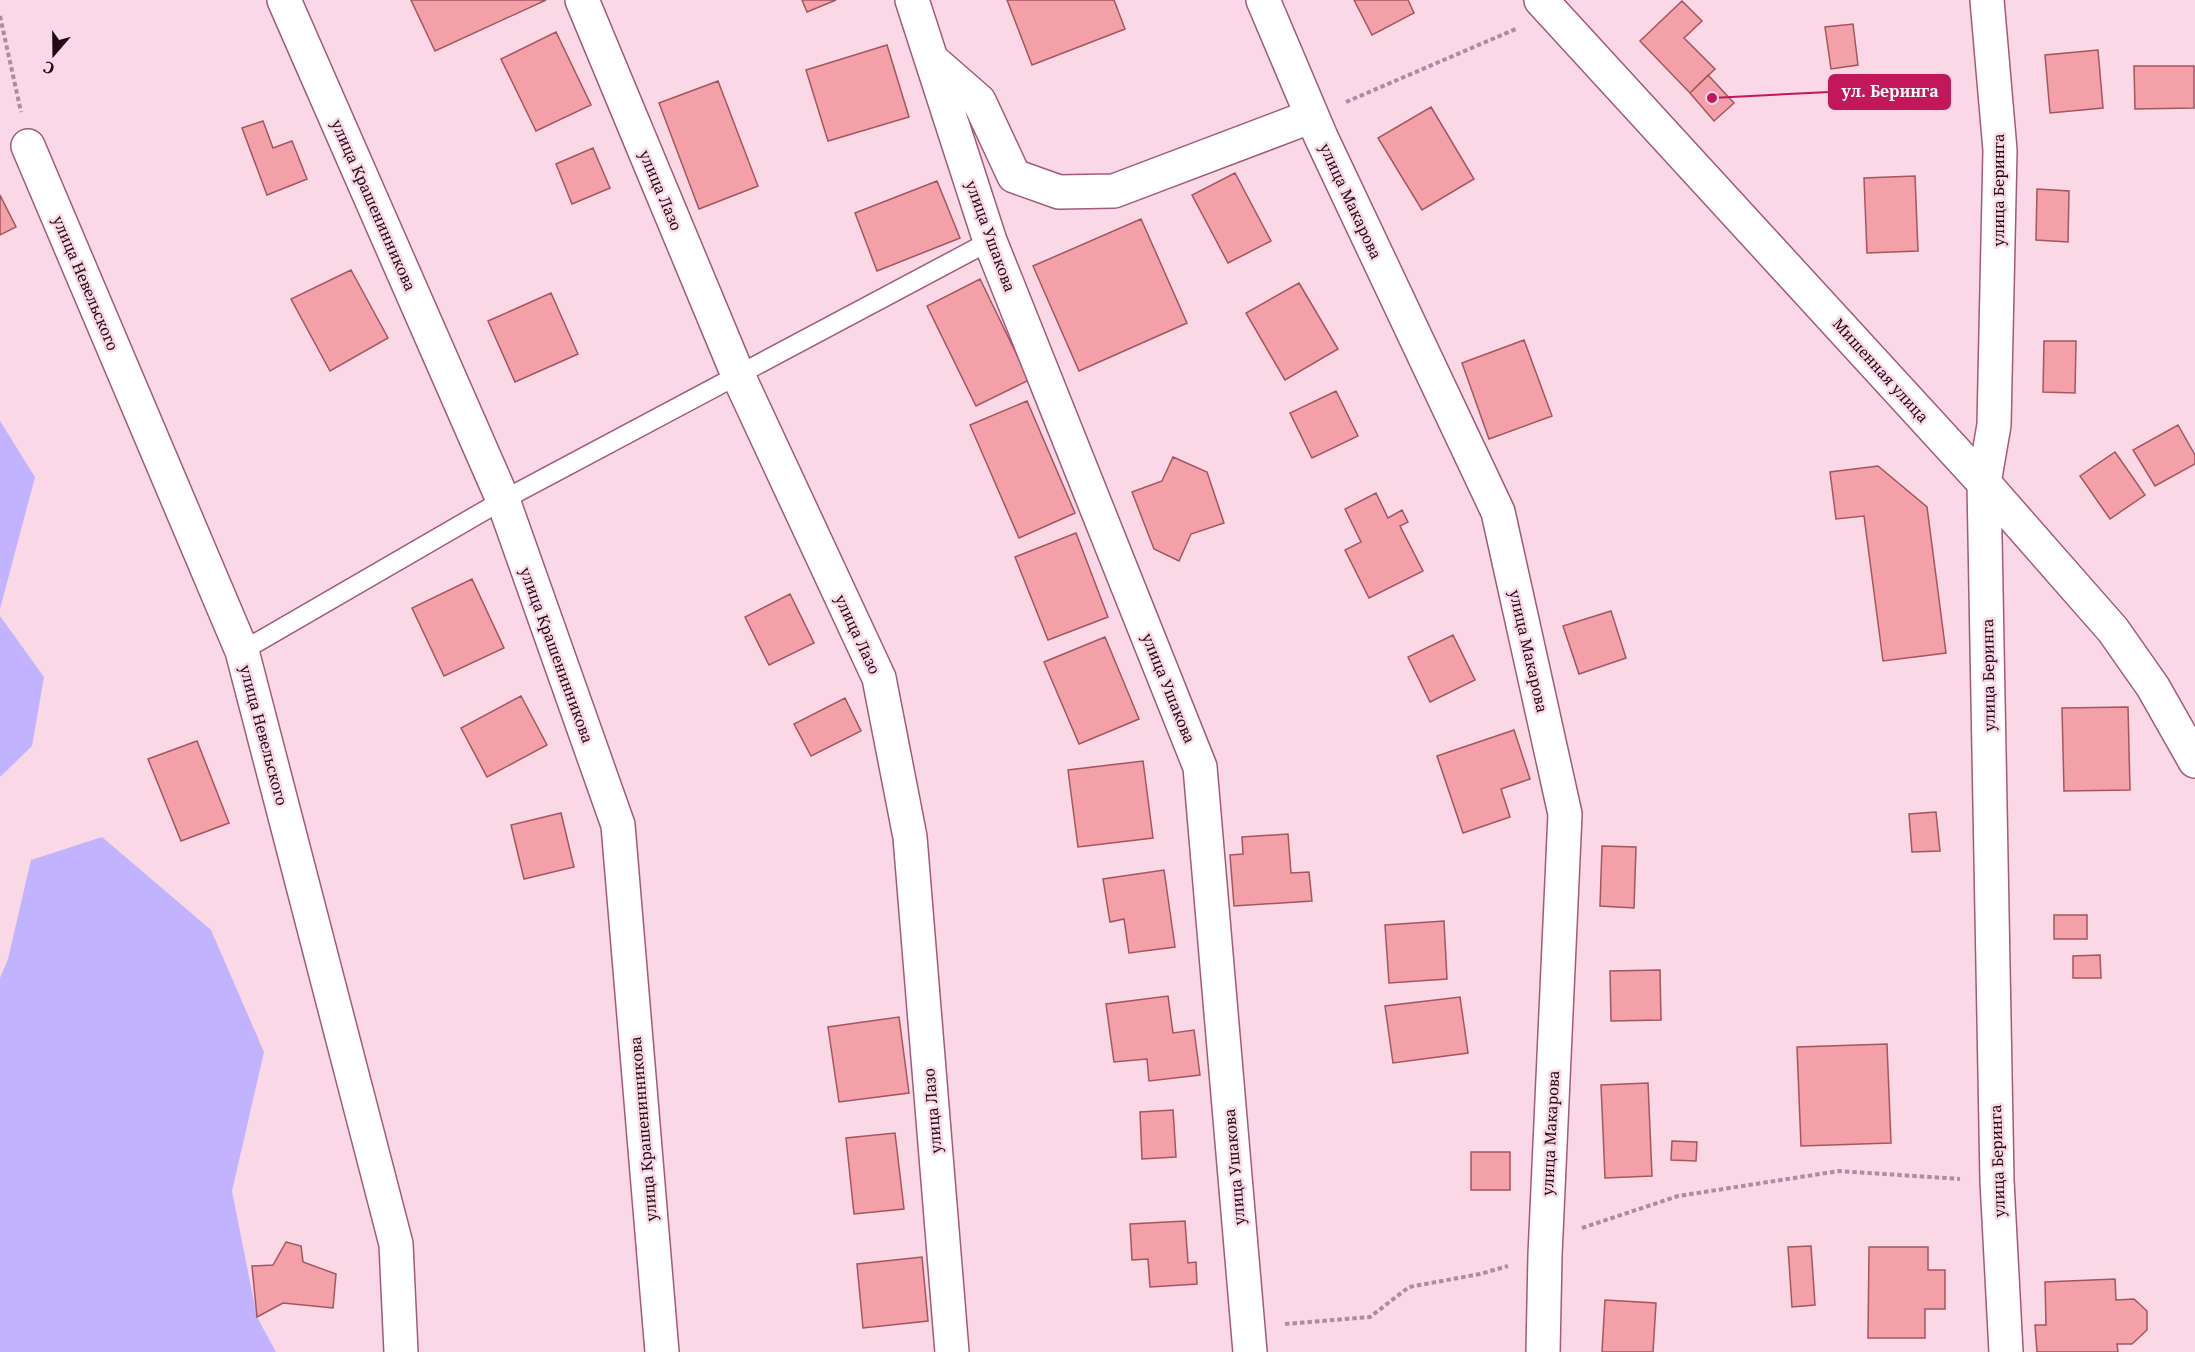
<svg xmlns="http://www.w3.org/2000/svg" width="2195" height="1352" viewBox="0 0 2195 1352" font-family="'Noto Serif',serif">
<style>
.green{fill:#c2b3fe}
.building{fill:#f4a0a8;stroke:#a35660;stroke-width:1.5}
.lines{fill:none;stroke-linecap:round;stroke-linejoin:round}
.service-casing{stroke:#a25a7a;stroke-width:21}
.minor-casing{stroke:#a25a7a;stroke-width:36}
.secondary-casing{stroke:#a25a7a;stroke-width:36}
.path{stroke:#ac8d9a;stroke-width:4;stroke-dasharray:4.5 3;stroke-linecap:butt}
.service{stroke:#fff;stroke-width:18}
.minor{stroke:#fff;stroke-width:33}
.secondary{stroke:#fff;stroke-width:33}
.labels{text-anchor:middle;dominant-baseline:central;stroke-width:5;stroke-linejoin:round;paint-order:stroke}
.street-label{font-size:15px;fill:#220714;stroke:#fad8e5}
.leader{fill:none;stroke:#c2185b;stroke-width:2}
.callout-dot{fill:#c2185b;stroke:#fad8e5;stroke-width:2}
.callout{fill:#c2185b;stroke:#c2185b;stroke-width:2}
.callout-label{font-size:16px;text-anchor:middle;font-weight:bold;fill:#fff}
</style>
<rect width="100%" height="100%" fill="#fad8e5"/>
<!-- green -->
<path class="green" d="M0,421L35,477L0,609Z
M0,616L44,677L32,746L0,777Z
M102,837L211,930L264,1052L232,1191L257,1317L276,1352H0V978L8,959L31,860Z"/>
<!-- building -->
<path class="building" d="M411,0H546L435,51Z
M802,0H836L807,12Z
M1007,0H1114L1125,29L1032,65Z
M1354,0H1408L1414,13L1372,35Z
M1682,1L1702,21L1684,38L1715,69L1690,93L1640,41Z
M1853,24L1858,65L1831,69L1825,27Z
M556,32L591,105L536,131L501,59Z
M887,45L909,117L828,141L806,70Z
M2098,50L2103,108L2050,113L2045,55Z
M2134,66H2194V108L2135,109Z
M1708,75L1734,103L1714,121L1690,93Z
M718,81L758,186L699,209L659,103Z
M1431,107L1474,179L1422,210L1378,138Z
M263,121L273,148L292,141L307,179L267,195L242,128Z
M593,148L610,188L572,204L556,164Z
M1235,173L1271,241L1228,263L1192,195Z
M1915,176L1918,251L1867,253L1864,178Z
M937,181L960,238L877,271L855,213Z
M2037,189L2069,191L2068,242L2036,240Z
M0,195L16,227L0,235Z
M1141,219L1187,323L1079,371L1033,266Z
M351,270L388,338L330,371L291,299Z
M980,279L1029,380L976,406L927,306Z
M1299,283L1338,349L1285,380L1246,313Z
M551,293L578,354L515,382L488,321Z
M1524,340L1552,416L1489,439L1462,363Z
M2044,341H2076L2075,393L2043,392Z
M1336,391L1358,436L1312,458L1290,413Z
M1027,401L1075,513L1019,538L970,425Z
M2178,425L2195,455V464L2155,486L2133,450Z
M2115,452L2145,495L2110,519L2080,476Z
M1173,457L1207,472L1224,523L1191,534L1179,561L1154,549L1132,492L1162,481Z
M1878,466L1927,507L1946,653L1883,661L1864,516L1836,519L1830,472Z
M1376,493L1388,518L1402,510L1408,522L1400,526L1423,571L1369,598L1345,550L1361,542L1345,509Z
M1076,533L1108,617L1048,640L1015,557Z
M472,579L504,648L444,676L412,608Z
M790,594L814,643L769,665L745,617Z
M1611,611L1626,658L1579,674L1563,626Z
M1453,635L1475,680L1430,702L1408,657Z
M1105,637L1139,719L1079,744L1044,662Z
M521,696L547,745L487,777L461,728Z
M845,698L861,731L811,756L794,724Z
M2128,707L2130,790L2064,791L2062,708Z
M1514,730L1530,779L1501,789L1510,817L1463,833L1437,756Z
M197,741L229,823L181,841L148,759Z
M1143,761L1153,838L1078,847L1068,770Z
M1936,812L1940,851L1912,852L1909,814Z
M561,813L574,867L524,879L511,825Z
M1288,834L1291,873L1309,872L1312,901L1234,906L1230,855L1243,854L1242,837Z
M1602,846L1636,847L1634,908L1600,906Z
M1164,870L1175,947L1129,953L1124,919L1110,922L1103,879Z
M2054,915H2087V939H2054Z
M1444,921L1447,979L1389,983L1385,925Z
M2100,955L2101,978H2073V956Z
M1660,970L1661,1020L1611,1021L1610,971Z
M1168,996L1173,1033L1194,1030L1200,1075L1149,1081L1147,1059L1114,1062L1106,1004Z
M1460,997L1468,1053L1393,1063L1385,1006Z
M899,1017L909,1093L839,1102L828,1027Z
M1887,1044L1891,1143L1801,1146L1797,1047Z
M1648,1083L1652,1176L1605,1178L1601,1085Z
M1173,1110L1176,1157L1142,1159L1140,1112Z
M895,1133L904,1209L854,1214L846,1138Z
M1672,1141L1697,1142L1696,1161L1671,1160Z
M1471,1152H1510V1190H1471Z
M1185,1221L1188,1263L1196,1262L1197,1284L1150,1287L1148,1259L1132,1260L1130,1224Z
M286,1242L301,1246L303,1262L336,1274L333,1308L283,1303L257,1317L252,1266L273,1265Z
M1811,1246L1815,1305L1792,1307L1788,1247Z
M1869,1247H1928V1270H1945V1309H1925V1338H1868Z
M922,1257L928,1321L863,1328L857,1264Z
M2115,1279L2116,1300L2134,1299L2147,1311V1330L2132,1344H2117L2118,1352H2037L2035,1325H2046L2045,1282Z
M1605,1300L1656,1303L1653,1352H1602Z"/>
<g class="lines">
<defs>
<path id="service" d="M242,651L503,500L990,241"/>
<path id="minor" d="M284,0L503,500L618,825L662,1352
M582,0L738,375L879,678L910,837L952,1352
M912,0L990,241L1200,767L1250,1352
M1263,0L1321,137L1498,512L1565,814L1545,1255L1543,1352
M1987,0L2000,150L1994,425L1984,483L1997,1181L2006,1352
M932,60L979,101L1014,176L1059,192L1114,191L1312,116
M28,146L242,651L396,1244L401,1352"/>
<path id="secondary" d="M1541,0L1984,483L2113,630L2153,687L2195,761"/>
</defs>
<!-- service casing -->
<use href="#service" class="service-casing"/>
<!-- minor casing -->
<use href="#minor" class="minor-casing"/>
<!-- secondary casing -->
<use href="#secondary" class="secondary-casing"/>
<!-- path -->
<path class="path" d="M0,16L21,112
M1346,102L1518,28
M1582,1228L1678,1196L1839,1171L1960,1179
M1285,1324L1370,1317L1409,1287L1480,1274L1508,1266"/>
<!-- service -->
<use href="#service" class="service"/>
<!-- minor -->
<use href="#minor" class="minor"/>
<!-- secondary -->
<use href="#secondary" class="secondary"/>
</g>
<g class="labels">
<!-- street labels -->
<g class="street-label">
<text transform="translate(661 190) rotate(67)">улица Лазо</text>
<text transform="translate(1998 190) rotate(-90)">улица Беринга</text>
<text transform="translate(1351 201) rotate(65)">улица Макарова</text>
<text transform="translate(374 205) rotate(66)">улица Крашенинникова</text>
<text transform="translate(991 236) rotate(70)">улица Ушакова</text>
<text transform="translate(86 283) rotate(67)">улица Невельского</text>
<text transform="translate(1881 370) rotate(48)">Мишенная улица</text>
<text transform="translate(858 634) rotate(65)">улица Лазо</text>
<text transform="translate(1529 651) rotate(77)">улица Макарова</text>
<text transform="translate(557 655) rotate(70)">улица Крашенинникова</text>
<text transform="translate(1988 675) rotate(-91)">улица Беринга</text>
<text transform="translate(1169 688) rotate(68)">улица Ушакова</text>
<text transform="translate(264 735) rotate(75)">улица Невельского</text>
<text transform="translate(932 1111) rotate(-95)">улица Лазо</text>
<text transform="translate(643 1129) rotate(-95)">улица Крашенинникова</text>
<text transform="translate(1550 1133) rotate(-87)">улица Макарова</text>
<text transform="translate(1997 1161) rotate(-92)">улица Беринга</text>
<text transform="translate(1234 1167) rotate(-95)">улица Ушакова</text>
</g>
</g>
<!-- callouts -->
<path class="leader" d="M1712 98L1829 92"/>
<circle class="callout-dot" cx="1712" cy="98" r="6"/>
<rect class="callout" x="1829" y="75" width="121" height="34" rx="6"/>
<g class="callout-label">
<text x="1890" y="97">ул. Беринга</text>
</g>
<!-- north arrow -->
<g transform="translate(54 54) rotate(200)" stroke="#fad8e5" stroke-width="4.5" paint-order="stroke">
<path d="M0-4.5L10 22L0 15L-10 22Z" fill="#220714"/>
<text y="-9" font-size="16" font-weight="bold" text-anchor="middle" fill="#220714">С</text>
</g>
</svg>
